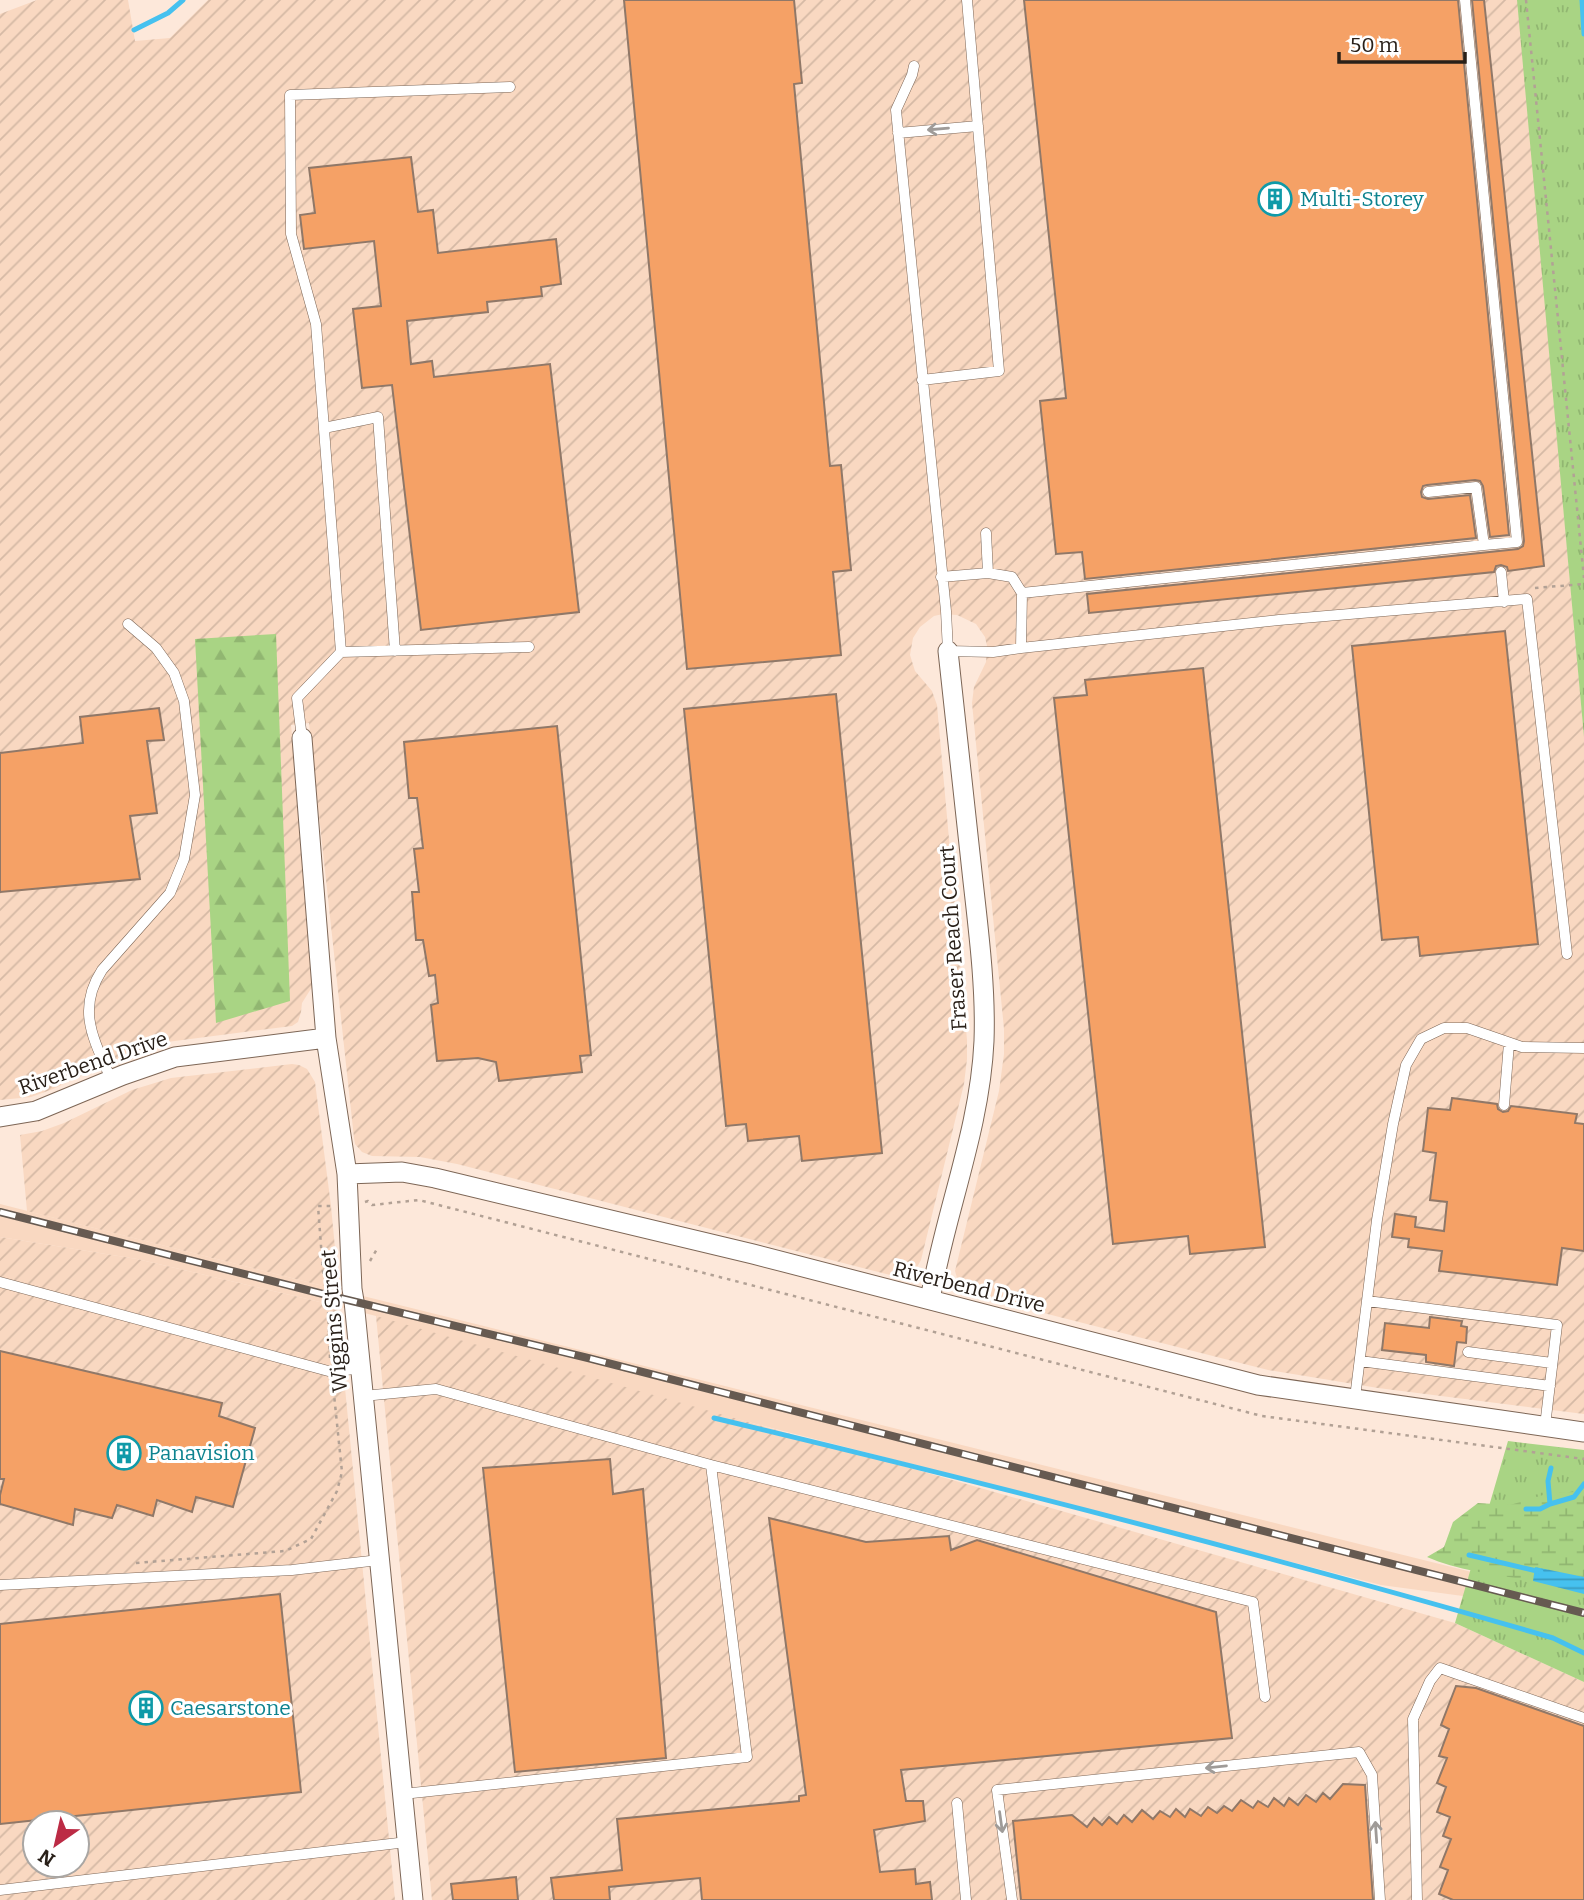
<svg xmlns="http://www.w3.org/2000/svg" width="1584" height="1900" viewBox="0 0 1584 1900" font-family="Bitter,serif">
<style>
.built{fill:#f9d8c1}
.industrial{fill:url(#industrial-furrows);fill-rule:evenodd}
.grass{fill:url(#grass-tufts)}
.forest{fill:url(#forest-firs)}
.wetland{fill:url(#wetland-marsh)}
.water{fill:url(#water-rules)}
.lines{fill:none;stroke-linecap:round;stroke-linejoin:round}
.stream{stroke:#46c1ef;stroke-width:5}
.building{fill:#f5a166;stroke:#907868;stroke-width:2}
.service-casing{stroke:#7d6656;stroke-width:11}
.minor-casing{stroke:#7d6656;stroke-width:21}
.path{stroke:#b2a195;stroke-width:2.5;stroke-dasharray:3.5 5;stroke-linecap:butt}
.service{stroke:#fff;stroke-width:10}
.minor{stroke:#fff;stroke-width:19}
.rail-casing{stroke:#665a51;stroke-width:8}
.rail{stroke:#fff;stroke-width:5;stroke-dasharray:16;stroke-linecap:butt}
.oneway{stroke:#9f9b98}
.labels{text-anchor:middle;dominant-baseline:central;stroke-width:6;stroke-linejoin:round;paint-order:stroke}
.culture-label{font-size:21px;fill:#0d838f;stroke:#fff;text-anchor:start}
.street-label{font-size:21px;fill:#292019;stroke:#fff}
</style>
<defs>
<pattern id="industrial-furrows" width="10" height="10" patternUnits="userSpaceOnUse" patternTransform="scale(1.75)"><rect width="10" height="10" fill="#f9d8c1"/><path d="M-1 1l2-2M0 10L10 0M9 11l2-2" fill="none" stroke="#d5b9a5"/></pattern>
<pattern id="grass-tufts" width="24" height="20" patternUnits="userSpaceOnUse" patternTransform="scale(1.75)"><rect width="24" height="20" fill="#a9d484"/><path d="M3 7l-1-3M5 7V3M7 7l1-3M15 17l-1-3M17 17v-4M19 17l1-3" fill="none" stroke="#91b671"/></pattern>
<pattern id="forest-firs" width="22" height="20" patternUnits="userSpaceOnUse" patternTransform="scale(1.75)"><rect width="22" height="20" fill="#a9d484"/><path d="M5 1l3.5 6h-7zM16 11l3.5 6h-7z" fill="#91b671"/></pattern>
<pattern id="wetland-marsh" width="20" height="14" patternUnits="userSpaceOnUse" patternTransform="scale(1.75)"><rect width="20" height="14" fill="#a9d484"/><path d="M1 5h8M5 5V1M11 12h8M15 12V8" fill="none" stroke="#91b671"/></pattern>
<pattern id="water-rules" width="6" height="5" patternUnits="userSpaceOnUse" patternTransform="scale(1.75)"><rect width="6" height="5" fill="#46c1ef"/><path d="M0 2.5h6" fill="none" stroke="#3a9cc1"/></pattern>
</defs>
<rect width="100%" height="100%" fill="#fde8da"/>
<!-- built -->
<path class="built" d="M0,1204L339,1290L1584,1600L1500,1601L1381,1585L477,1352L376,1316L337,1306L137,1259L0,1237Z"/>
<!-- industrial -->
<path class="industrial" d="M37,0H128L135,41L170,38L208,0H1518L1584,736V1414L1378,1388L1268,1370L973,1295L959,1285L955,1271L999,1091L1004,1054V1029L972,703L974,687L986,662L987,646L985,637L976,624L957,615L943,614L934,616L920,627L913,638L910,655L915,671L932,691L937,705L967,1040V1059L964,1084L921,1260L916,1269L906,1276H894L457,1164L420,1157L372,1156L362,1152L355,1144L354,1138L309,723L291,725L317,979L302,1003L301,1012L298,1022L292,1026L167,1042L133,1052L53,1089L31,1097L0,1100V14Z
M292,1064L299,1065L307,1069L315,1082L331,1206L339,1290L27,1211L20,1135L42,1131L64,1123L132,1090L171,1078Z
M0,1237L137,1259L337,1306L395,1900H0ZM35,1823H77V1865H35Z
M376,1316L1455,1623L1584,1682V1900H432Z"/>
<!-- grass -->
<path class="grass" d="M1517,0H1584V737Z
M1508,1441L1584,1450V1682L1455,1623Z"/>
<!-- forest -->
<path class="forest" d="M276,634L290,1001L216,1023L195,639Z"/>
<!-- wetland -->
<path class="wetland" d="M1584,1487V1577L1535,1567L1533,1581C1499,1575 1458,1571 1427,1557L1444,1547L1453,1522L1478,1503L1510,1505L1553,1492L1567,1493Z"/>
<!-- water -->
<path class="water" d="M1535,1567L1584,1577V1594L1533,1581Z"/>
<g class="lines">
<!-- stream -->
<path class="stream" d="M1582,0L1584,34
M134,30L168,13L183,0
M714,1418C995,1485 1275,1557 1553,1638L1584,1653
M1550,1504L1548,1481L1551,1468
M1526,1509H1540L1550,1504L1574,1497L1584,1484
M1469,1555L1541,1572"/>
</g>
<!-- building -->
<path class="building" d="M624,0H794L802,83L794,84L830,466L841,465L851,570L833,572L841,655L687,669Z
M1024,0H1458L1509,535L1490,537L1483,486L1480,481L1475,480L1427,485L1423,486L1421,492L1422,497L1428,499L1470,495L1476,538L1085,579L1082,552L1056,554L1040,401L1066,398Z
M1472,0H1484L1544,566L1508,571L1507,567L1501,565L1496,566L1494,572L1089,613L1087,594L1518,549L1523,546L1524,541Z
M411,157L418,212L433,210L438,253L556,239L561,284L541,287L542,296L487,302L488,312L407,321L411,364L432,361L434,377L550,364L579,612L421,630L392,385L362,388L353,309L381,306L374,241L304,249L300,215L315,213L309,168Z
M1505,631L1538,944L1420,956L1418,937L1382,940L1352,646Z
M1203,668L1265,1247L1190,1254L1188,1236L1113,1244L1054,698L1087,695L1085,680Z
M836,694L882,1153L802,1161L799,1136L748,1141L746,1124L726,1126L684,709Z
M159,708L164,740L147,741L157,813L130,816L140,879L0,892V753L83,743L80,717Z
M557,726L591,1055L580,1056L582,1072L499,1081L496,1062L478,1058L437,1061L431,1005L438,1003L435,975L429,976L423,940H416L412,892H419L414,849L423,848L417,798H409L404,742Z
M1452,1098L1497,1104L1498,1109L1503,1112L1508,1111L1511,1106L1577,1114L1575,1123L1584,1124V1251L1562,1248L1557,1285L1439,1271L1442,1251L1408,1247L1409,1239L1392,1237L1395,1214L1416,1217L1415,1227L1444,1231L1447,1202L1430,1200L1436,1153L1423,1151L1428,1108L1450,1110Z
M1430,1317L1462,1321L1461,1326L1467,1327L1466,1343L1457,1342L1454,1366L1426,1362V1355L1382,1350L1385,1323L1429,1328Z
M0,1351L222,1403L219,1416L255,1428L233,1507L196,1497L192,1512L157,1500L153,1516L117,1505L112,1518L75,1509L73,1525L0,1504V1495L4,1479H0Z
M610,1459L613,1494L643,1489L666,1758L515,1772L483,1468Z
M769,1518L866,1542L949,1536L951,1550L977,1540L1216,1612L1232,1738L901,1770L906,1801H923L925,1821L874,1830L880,1872L915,1869L916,1884L930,1882L932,1900H702L700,1878L609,1887L610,1900H554L551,1878L622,1870L617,1819L799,1801V1796L806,1795Z
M280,1594L301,1792L0,1824V1624Z
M1456,1686L1476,1688L1584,1726V1900H1453L1439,1894L1448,1870L1440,1867L1451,1839L1443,1836L1450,1817L1437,1812L1446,1787L1437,1783L1447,1758L1439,1756L1449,1729L1441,1725Z
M1343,1784L1365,1785L1373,1900H1021L1013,1821L1072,1815L1087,1827L1094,1818L1102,1825L1109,1817L1117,1824L1124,1815L1132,1822L1142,1810L1153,1819L1160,1811L1170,1817L1176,1809L1185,1817L1190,1809L1201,1816L1208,1807L1217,1813L1224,1806L1232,1811L1241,1800L1253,1808L1258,1801L1268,1807L1274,1798L1284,1806L1289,1798L1298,1805L1306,1795L1316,1802L1323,1793L1330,1799Z
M516,1877L518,1900H453L451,1884Z"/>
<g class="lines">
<defs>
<path id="service" d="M1465,0L1517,542L1484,545
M914,66L912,75L896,110L946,611L948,651L993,652L1021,648L1279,620L1527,599L1567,954
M898,133L978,126
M922,380L999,371L967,0
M324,428L378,417L395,651
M986,533L988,573
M1501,572L1504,602
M941,577L988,573L1012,577L1022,593L1021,648
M1022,593L1484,545L1476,487L1428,492
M341,652L316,324L291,234L290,95L510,87
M302,738L297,698L341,652L529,647
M111,1079C94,1040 76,1010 102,970L170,893L184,859L195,795L184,701L174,673L156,648L128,624
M1504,1105L1509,1043
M0,1282L332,1372L360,1368
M1367,1301L1557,1325L1545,1426
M1468,1352L1552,1363
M1360,1361L1550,1386
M363,1396L436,1389L711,1465L747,1757L403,1794
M1355,1398L1377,1220L1393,1124L1406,1065L1421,1039L1444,1028H1467L1522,1047L1584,1048
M711,1465L1253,1602L1265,1697
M0,1585L292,1570L379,1560
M957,1803L966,1900
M0,1890L407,1842
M1012,1900L997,1790L1359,1752L1372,1775L1380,1900
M1417,1900L1413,1719L1430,1681L1440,1668L1584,1718"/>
<path id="minor" d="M302,738L326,1038L347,1174L352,1289L354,1301L413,1900
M0,1117L36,1111L123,1075L175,1057L326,1038
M347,1174L402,1172L435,1178L753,1254L1258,1385L1584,1432
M930,1300C945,1213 980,1130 984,1041C986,986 978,927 972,872C964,798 956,725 948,651"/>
</defs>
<!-- service casing -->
<use href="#service" class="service-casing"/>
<!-- minor casing -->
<use href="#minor" class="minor-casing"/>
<!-- path -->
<path class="path" d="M1526,0L1584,578
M1535,588L1584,584
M365,1202L368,1201L372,1205L419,1200L1262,1416L1584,1459
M370,1261L377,1249
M330,1358L327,1285L323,1272L318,1206H331
M136,1563L285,1551L311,1539L337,1491L342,1472L333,1385"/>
<!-- service -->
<use href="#service" class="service"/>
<!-- minor -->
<use href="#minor" class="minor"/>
<defs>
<path id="rail" d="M0,1212L327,1295L588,1358L1584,1613"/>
</defs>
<!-- rail casing -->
<use href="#rail" class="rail-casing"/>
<!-- rail -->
<use href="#rail" class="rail"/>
</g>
<!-- one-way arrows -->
<defs><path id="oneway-shaft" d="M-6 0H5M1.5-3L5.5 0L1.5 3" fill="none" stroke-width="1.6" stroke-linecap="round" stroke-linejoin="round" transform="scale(1.75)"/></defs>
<g class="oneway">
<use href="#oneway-shaft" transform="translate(938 129) rotate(175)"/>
<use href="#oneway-shaft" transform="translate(1216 1767) rotate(174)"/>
<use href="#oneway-shaft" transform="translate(1001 1822) rotate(82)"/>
<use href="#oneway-shaft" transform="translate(1376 1832) rotate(-94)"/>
</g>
<!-- icons -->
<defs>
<symbol id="building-ring" viewBox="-11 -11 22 22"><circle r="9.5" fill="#fff" stroke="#0f9aa8" stroke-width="1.5"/><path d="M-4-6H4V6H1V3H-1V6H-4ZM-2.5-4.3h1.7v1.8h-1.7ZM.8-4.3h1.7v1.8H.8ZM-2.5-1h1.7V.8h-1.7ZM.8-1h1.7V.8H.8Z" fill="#0f9aa8"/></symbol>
</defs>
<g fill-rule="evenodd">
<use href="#building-ring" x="1256" y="180" width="38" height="38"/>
<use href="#building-ring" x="105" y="1434" width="38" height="38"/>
<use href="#building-ring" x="127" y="1689" width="38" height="38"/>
</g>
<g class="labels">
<!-- culture labels -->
<g class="culture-label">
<text x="1300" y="199">Multi-Storey</text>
<text x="148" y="1453">Panavision</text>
<text x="170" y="1708">Caesarstone</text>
</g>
<!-- street labels -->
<g class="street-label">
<text transform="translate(953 938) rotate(-94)">Fraser Reach Court</text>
<text transform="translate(93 1063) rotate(-19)">Riverbend Drive</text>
<text transform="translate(969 1287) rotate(14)">Riverbend Drive</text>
<text transform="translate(334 1321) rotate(-95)">Wiggins Street</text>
</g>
</g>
<!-- north arrow -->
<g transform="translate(56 1844) rotate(214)"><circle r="33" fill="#ffffff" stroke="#a9a6a3" stroke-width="2"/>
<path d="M0-5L12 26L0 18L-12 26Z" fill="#bc2b45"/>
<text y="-10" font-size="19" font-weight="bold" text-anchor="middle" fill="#292019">N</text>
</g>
<!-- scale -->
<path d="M1339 52v10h126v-10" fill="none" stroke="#292019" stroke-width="3.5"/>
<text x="1350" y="52" font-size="21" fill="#292019" stroke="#ffffff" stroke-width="5" paint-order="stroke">50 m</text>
</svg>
